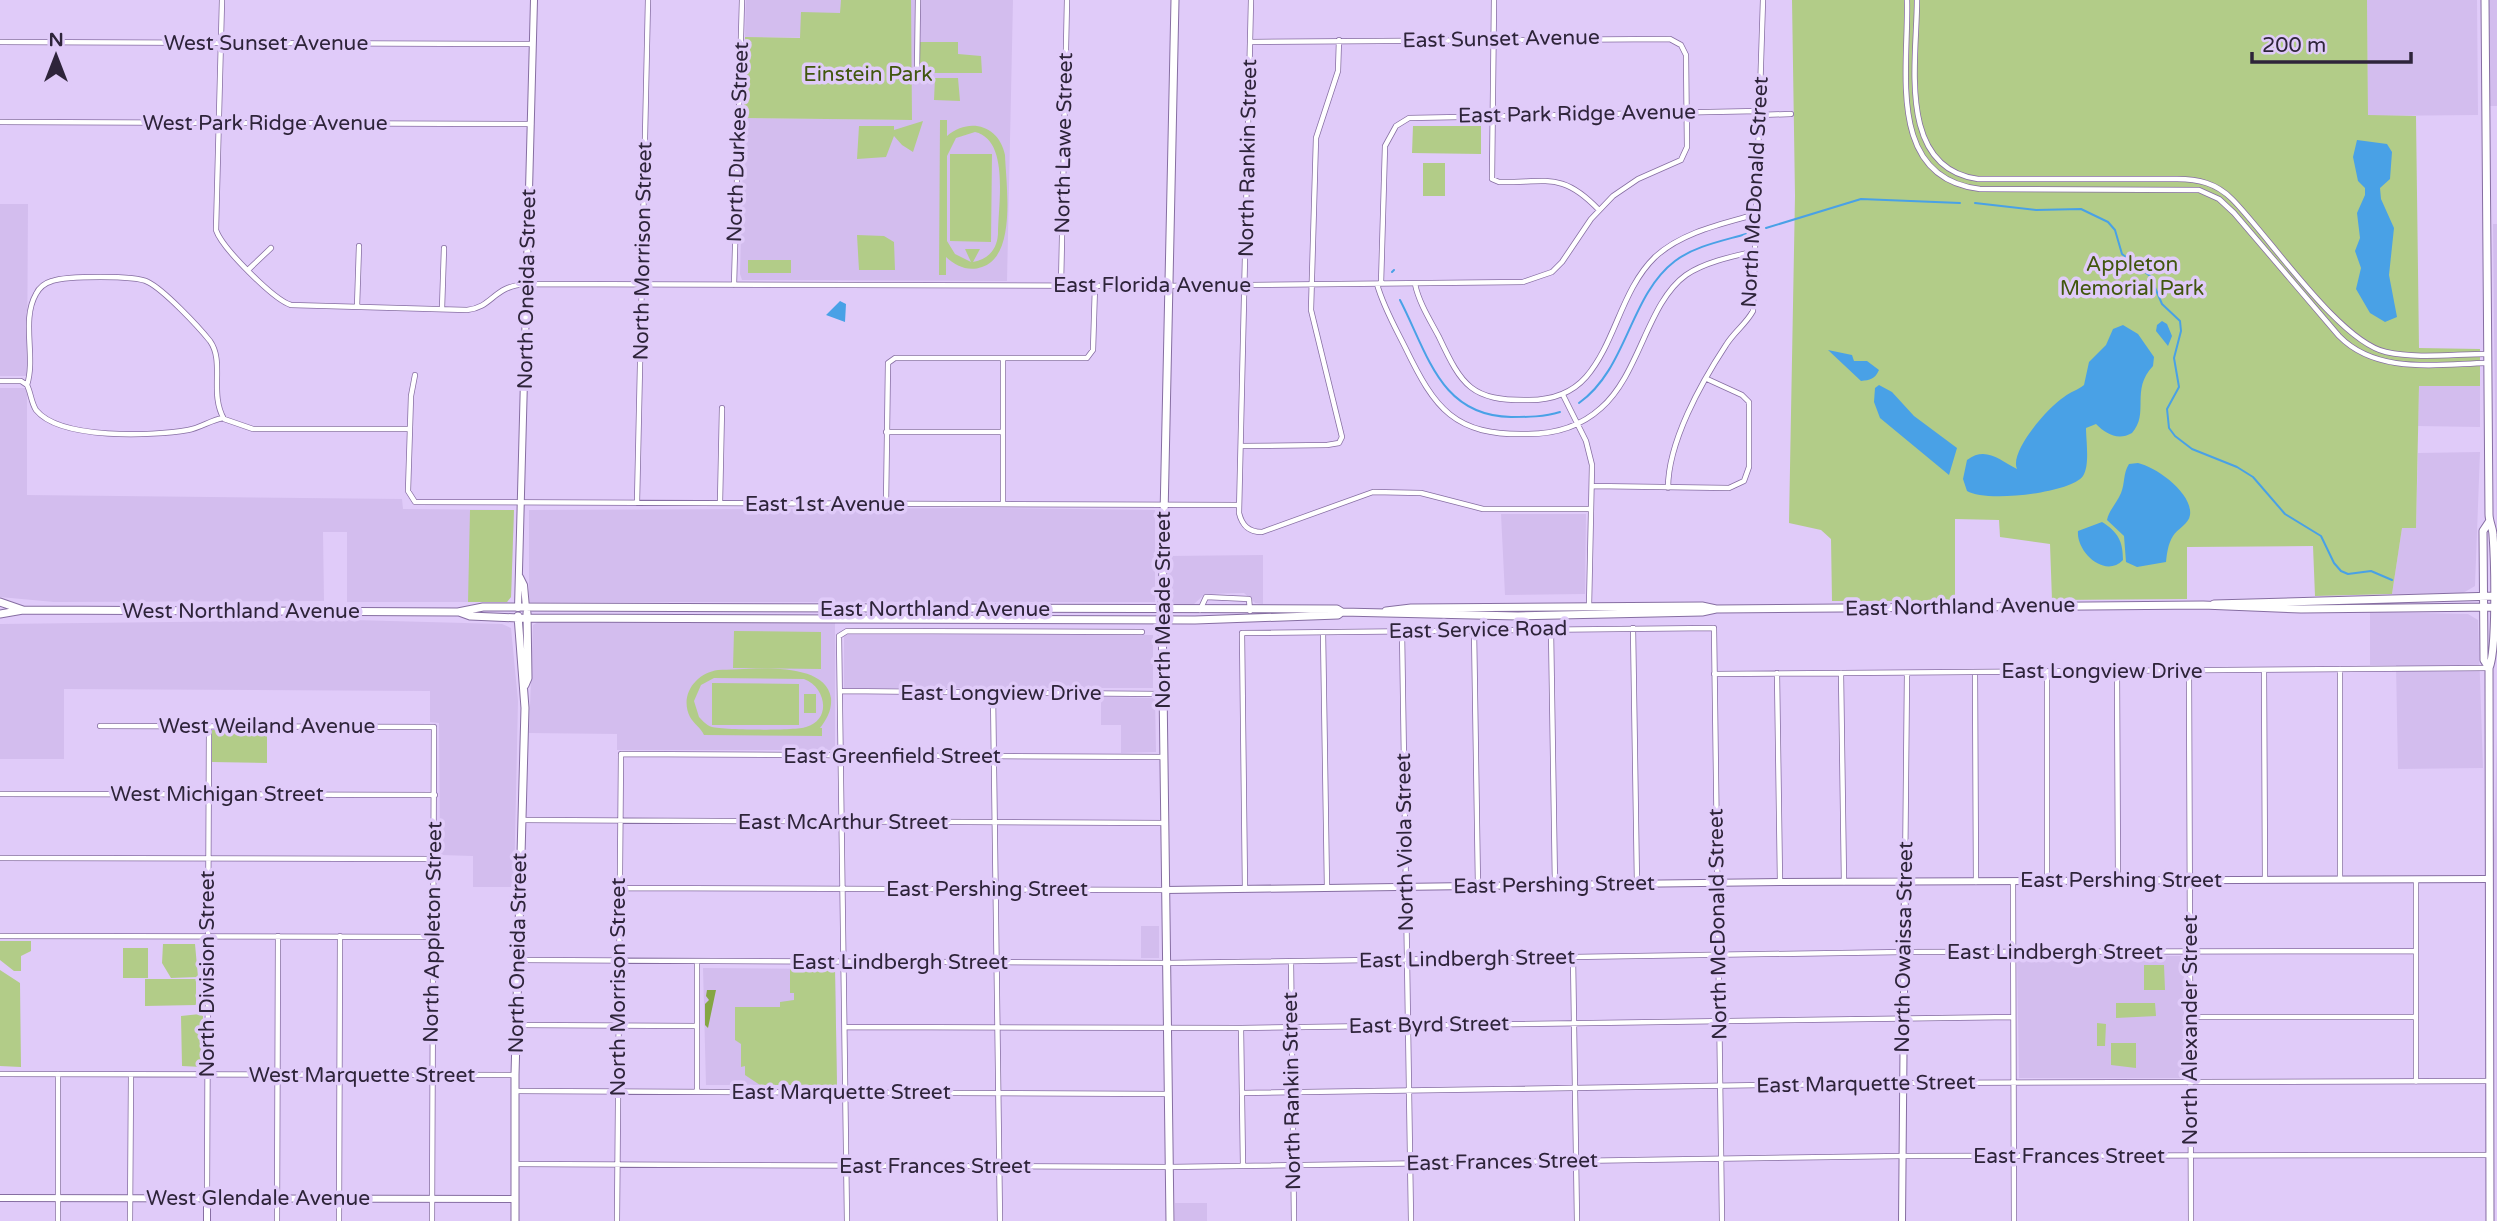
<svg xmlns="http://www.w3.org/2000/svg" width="2497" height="1221" viewBox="0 0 2497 1221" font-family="'Varela Round',sans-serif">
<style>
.built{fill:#d3bdee}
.green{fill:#b2cc88;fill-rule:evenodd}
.forest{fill:#85a643}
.water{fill:#49a1e6}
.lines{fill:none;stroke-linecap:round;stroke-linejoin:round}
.stream{stroke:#49a1e6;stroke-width:2}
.minor-casing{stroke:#866ea2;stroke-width:6}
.tertiary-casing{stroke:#866ea2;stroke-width:8}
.secondary-casing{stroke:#866ea2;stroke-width:9}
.minor{stroke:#fff;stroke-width:4.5}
.tertiary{stroke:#fff;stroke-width:6}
.secondary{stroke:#fff;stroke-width:7}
.labels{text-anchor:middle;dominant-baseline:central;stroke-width:7;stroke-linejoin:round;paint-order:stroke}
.street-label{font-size:21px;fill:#2e243a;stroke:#e0cbf9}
.park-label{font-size:21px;fill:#41560e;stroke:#e0cbf9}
</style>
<rect width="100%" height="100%" fill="#e0cbf9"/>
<!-- built -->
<path class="built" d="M746,0H841L840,38L745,37Z
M911,0H1013L1007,281L742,280L740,274L744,118L911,120Z
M2367,0H2477L2478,115L2368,116Z
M2485,0H2497V106H2486Z
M0,204H28L27,376H0Z
M2493,224H2497V567L2494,329Z
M2419,386H2480V427L2418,426Z
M0,388H27V495L402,499L403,509L514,510L511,597L507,602H347V532H323L324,601L54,602L0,597Z
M2480,452L2475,586L2463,593L2392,594L2402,528L2416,527L2418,453Z
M992,508L1155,510V602H529V510Z
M1501,514H1586L1585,594L1505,595Z
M1263,555V604L1255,603L1244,593L1205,594L1194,604H1173L1168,600V556Z
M2370,612L2468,614L2478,620L2483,768L2398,769L2396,665H2370Z
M353,620L502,624L511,628L518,701L514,887H473V856L440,855L439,723L430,722V691L64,689V759H0V624Z
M597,621L835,622V750H617V734L529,733L533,625L540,621Z
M844,635H1153V688H844Z
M1101,697L1155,698L1156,752L1121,753V725H1101Z
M2497,731V1210L2494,847Z
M1141,926H1159V958H1141Z
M2020,956H2184V1078H2019L2017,958Z
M703,968L835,969L837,1085H706Z
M1175,1203H1207V1221H1175Z"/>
<!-- green -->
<path class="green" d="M841,0H911L912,120L744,118L745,37L800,38L801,12L840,13Z
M1792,0H2367L2368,115L2416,116L2419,348L2480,349V386H2419L2416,528H2402L2392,594L2315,596L2313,546L2187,547V599L2052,600L2050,544L2000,537L1999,520L1955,519V601H1832L1831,539L1821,530L1789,523L1795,196Z
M915,42H958V54L981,56L982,73H915Z
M935,78H958L960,101L934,100Z
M940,120H947V136C969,117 999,125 1005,155C1006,184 1017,256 982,267C968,272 956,266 946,257V275H939ZM975,132C1010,140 998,205 998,234C997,249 989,259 973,262L980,249H965L971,262L955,254L947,241V156L956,138Z
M923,121L913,152L902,145L894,136L886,157L857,159L859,126H894V130Z
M1413,126H1481V154L1412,153Z
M950,154H992L991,242L950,241Z
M1423,163H1445V196H1423Z
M857,235L884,236L894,242L895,270H859Z
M748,260H791V273H748Z
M470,510H514L511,597L507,602H468Z
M734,631L821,632V669L733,668Z
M718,670C747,670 825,659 831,698C832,710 827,719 820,728H822V736L704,735C701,728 694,724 690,717C679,695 696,673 718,670ZM714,678L804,679C826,687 832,720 806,727C795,731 723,730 712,727C706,725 703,721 699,717L694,701L701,685Z
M712,683L799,684V725H712Z
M804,694H816V713H804Z
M212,730H267V763L212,762Z
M0,941H31V951L21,956V971H14L0,960Z
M163,944H195L198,977L171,978L162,963Z
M123,948H148V978H123Z
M2144,965H2164L2165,990H2144Z
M790,969H835L837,1085H760L745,1075V1066L741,1067V1044L735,1040V1007H780V1002L794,1000V993H790Z
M0,970L20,983L21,1067L0,1066Z
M145,979H196V1005L145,1006Z
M2116,1003H2155L2156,1016L2116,1018Z
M200,1014L203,1016L202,1067L182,1066L181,1016Z
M2097,1023L2106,1024L2105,1046H2097Z
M2111,1043H2136V1068L2111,1065Z"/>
<!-- forest -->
<path class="forest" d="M707,990H716L708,1028L705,1025V1004L709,1000L706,996Z"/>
<!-- water -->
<path class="water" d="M2357,140L2387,144L2392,152L2390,179L2380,188L2381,199L2394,228L2389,275L2397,317L2385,322L2370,313L2356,289L2361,268L2355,251L2360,238L2357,213L2365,195V188L2358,181L2353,157Z
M840,301L846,304L845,322L826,315Z
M2162,321L2167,324L2172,336L2168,346L2156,331L2157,325Z
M2123,325L2138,334L2154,357L2153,366C2130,390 2150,413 2132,433C2118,441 2106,434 2096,424L2086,428C2086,440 2090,466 2083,476C2071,493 1986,503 1967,491L1963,479L1967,460C1986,446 1999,460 2017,469C2009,452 2048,407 2064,397C2070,392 2078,390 2084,385L2089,362L2106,345L2113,329Z
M1828,350L1852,355L1854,361H1867L1879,370C1875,379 1870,380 1861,381Z
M1879,385L1892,392L1914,416L1957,448L1949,475L1880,418L1874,402L1875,388Z
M2138,463C2156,467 2193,493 2190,515C2189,524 2177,529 2173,536C2168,544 2167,553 2166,562L2137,567L2126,562L2124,536L2107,520C2109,510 2117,503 2121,493C2125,484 2123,473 2129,464Z
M2102,522C2118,532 2123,541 2123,560C2105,579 2076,552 2078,531Z"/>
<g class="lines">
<!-- stream -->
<path class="stream" d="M1975,203L2036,210L2081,209L2108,222L2115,230L2122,254L2150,276L2162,304L2180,321L2181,331L2174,358L2179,387L2167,409L2169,428L2175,436L2192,449L2237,467L2253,477L2285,514L2321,536L2334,563L2341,571L2348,574L2371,571L2392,580
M1766,228L1861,199L1960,203
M1392,272L1394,270
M1400,300C1428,354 1440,416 1511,417C1528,417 1544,417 1560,412
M1579,403C1628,368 1629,296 1675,261C1695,246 1722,241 1746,234"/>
<defs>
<path id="minor" d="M222,0L216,230C222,248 274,300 291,305L467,310C494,307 492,286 527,284L1160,286L1523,282L1552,272L1562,262L1591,219L1613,196L1638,179L1681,160L1687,147L1686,55L1681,45L1670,39L1250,42
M1251,0L1239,513C1242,525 1248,532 1262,532L1373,492L1421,493L1483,509H1591
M1494,0L1492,179L1499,182C1547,183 1562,171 1599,210
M1907,0C1909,68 1885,178 1980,189L2199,190L2219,199L2234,213L2339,336C2377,375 2438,364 2487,363
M1917,0C1917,60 1896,168 1978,179H2177C2198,179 2216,183 2232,199C2268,235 2339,342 2386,352C2417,359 2455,354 2487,354
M0,42L532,44
M917,70L918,0
M1759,115L1791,114
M0,122L531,124
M249,269L271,248
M1377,284C1383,306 1395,327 1405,347C1435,409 1454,436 1528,434C1555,434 1580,427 1601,408C1640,374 1647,303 1686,275C1705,262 1734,256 1756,251
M1381,284L1385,146L1396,126L1409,118L1759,111
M1415,284C1419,303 1430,320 1439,337C1462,386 1471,401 1529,400C1551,400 1571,394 1586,377C1616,342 1621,290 1655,257C1682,232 1722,224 1757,214
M734,285L742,0
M1061,285L1067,0
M357,307L359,246
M442,309L444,248
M415,375L411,396L408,491L415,502L1239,505
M0,381H21L27,385
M27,385C36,357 21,320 36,294C39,288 45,283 52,281C66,276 135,275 148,282C164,290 198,326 210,341C225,362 209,393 224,419L253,429H409
M27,385C31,393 31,402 36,410C60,440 153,436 188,430C200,428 211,420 223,418
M1563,395L1586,441L1592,465L1589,607
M886,432H1003
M1241,446L1327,445L1339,443L1342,437L1311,310L1316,138L1338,71L1339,40
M1592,486L1729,488L1744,481L1749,467V402L1742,395L1707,379
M1668,488C1668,442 1701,383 1726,345C1734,332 1746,324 1753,311L1763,0
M637,503L648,0
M720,503L722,408
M886,504L888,363L895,358H1087L1093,350L1095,286
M1003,504V359
M1200,610L1206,597L1249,599L1250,611
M1633,628L1637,884
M1474,630L1478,886
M1551,630L1555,885
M1402,631L1411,1221
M1323,632L1327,888
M2340,669V879
M2264,670L2265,880
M2117,671L2118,880
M2189,671L2191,1221
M1975,672L1976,882
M2047,672V881
M1777,673L1780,882
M1841,673L1844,882
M1714,674L2489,668
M840,691L1162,694
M993,693L1000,1221
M100,726L434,727L432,1221
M0,794L435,795
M522,820L1164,823
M0,858L434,859
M2416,880V1082
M1905,881L1907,673
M2013,881L2014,1221
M618,888L1165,890
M1245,889L1242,633L1714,628L1722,1221
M0,936L432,937
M1573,957L1577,1221
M519,960L1166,963L1904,952L2416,951
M1291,961L1294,1221
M2189,1017H2416
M517,1025L697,1026
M845,1027L1241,1028L2013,1017
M1241,1028L1243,1166
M0,1074L515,1075
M516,1091L1168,1094
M697,1091V961
M1242,1093L1902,1083L2489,1081
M515,1164L1169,1167L1903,1156L2490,1155
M207,1198L209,727
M58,1221V1074
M130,1221L131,1075
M277,1221L278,936
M339,1221L340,936
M617,1221L621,754L1163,757
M847,1221L839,636L847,631L1142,632"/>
<path id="tertiary" d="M520,577L524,585L526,608
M518,608L534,0
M1165,890L1780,882L2489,879
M0,1198L515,1199
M207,1221V1198
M1902,1221L1905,881"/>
<path id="secondary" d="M2485,0L2489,514C2489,522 2493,528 2493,535C2495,561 2497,650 2489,668L2490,1221
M2489,522L2483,531L2484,660L2489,668
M0,602L23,610
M2214,604L2496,596
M1386,611L1411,608L1702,606L1716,609L2203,605L2301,609L2496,607
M459,612L470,616L518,618L1195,620L1338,615L1342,612
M0,614L23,610L458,612L483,607L1337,609L1342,612L1518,616L1702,612L1716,609
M525,685L528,678L527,613
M515,1221V1075L525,708L518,616
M1170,1221L1162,610L1175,0"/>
</defs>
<!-- minor casing -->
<use href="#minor" class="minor-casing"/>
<!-- tertiary casing -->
<use href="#tertiary" class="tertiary-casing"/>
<!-- secondary casing -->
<use href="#secondary" class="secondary-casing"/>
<!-- minor -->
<use href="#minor" class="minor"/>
<!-- tertiary -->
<use href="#tertiary" class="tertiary"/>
<!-- secondary -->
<use href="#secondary" class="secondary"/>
</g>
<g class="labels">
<!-- street labels -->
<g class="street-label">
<text transform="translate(1501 39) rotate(-1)">East Sunset Avenue</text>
<text x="266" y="43">West Sunset Avenue</text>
<text transform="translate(1577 114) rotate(-1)">East Park Ridge Avenue</text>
<text x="265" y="123">West Park Ridge Avenue</text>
<text transform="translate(738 142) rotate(-88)">North Durkee Street</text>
<text transform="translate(1064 143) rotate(-89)">North Lawe Street</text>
<text transform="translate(1248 158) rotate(-89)">North Rankin Street</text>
<text transform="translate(1755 192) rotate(-87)">North McDonald Street</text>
<text transform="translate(643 251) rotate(-89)">North Morrison Street</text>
<text x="1152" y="285">East Florida Avenue</text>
<text transform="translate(527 289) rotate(-89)">North Oneida Street</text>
<text x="825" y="504">East 1st Avenue</text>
<text transform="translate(1960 607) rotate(-1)">East Northland Avenue</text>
<text x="935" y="609">East Northland Avenue</text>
<text transform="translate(1163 610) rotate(-90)">North Meade Street</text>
<text x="241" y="611">West Northland Avenue</text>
<text transform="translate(1478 630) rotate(-1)">East Service Road</text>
<text x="2102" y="671">East Longview Drive</text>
<text x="1001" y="693">East Longview Drive</text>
<text x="267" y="726">West Weiland Avenue</text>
<text x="892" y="756">East Greenfield Street</text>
<text x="217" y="794">West Michigan Street</text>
<text x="843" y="822">East McArthur Street</text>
<text transform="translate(1405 842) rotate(-91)">North Viola Street</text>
<text x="2121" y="880">East Pershing Street</text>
<text transform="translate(1554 885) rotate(-1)">East Pershing Street</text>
<text x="987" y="889">East Pershing Street</text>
<text transform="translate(1718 924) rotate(-91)">North McDonald Street</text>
<text transform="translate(433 932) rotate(-89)">North Appleton Street</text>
<text transform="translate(1904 947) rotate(-89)">North Owaissa Street</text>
<text x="2055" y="952">East Lindbergh Street</text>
<text transform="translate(518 953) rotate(-89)">North Oneida Street</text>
<text transform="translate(1467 959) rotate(-1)">East Lindbergh Street</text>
<text x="900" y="962">East Lindbergh Street</text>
<text transform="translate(207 974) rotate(-90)">North Division Street</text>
<text transform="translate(618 987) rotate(-90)">North Morrison Street</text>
<text transform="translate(1429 1025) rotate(-1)">East Byrd Street</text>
<text transform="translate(2190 1030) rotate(-90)">North Alexander Street</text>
<text x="362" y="1075">West Marquette Street</text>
<text transform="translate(1866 1084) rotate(-1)">East Marquette Street</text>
<text transform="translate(1292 1091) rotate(-91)">North Rankin Street</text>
<text x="841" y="1092">East Marquette Street</text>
<text x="2069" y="1156">East Frances Street</text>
<text transform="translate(1502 1162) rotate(-1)">East Frances Street</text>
<text x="935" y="1166">East Frances Street</text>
<text x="258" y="1198">West Glendale Avenue</text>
</g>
<!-- park labels -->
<g class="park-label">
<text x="868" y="74">Einstein Park</text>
<text x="2132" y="264">Appleton<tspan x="2132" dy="24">Memorial Park</tspan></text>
</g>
</g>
<!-- north arrow -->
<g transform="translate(56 56)" stroke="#e0cbf9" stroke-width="5" paint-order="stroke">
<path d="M0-5L12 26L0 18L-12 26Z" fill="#2e243a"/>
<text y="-10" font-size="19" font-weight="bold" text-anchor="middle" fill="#2e243a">N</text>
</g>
<!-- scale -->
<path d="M2252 52v10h159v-10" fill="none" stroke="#2e243a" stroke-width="3.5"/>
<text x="2262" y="52" font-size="21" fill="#2e243a" stroke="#e0cbf9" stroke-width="5" paint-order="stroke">200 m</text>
</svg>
